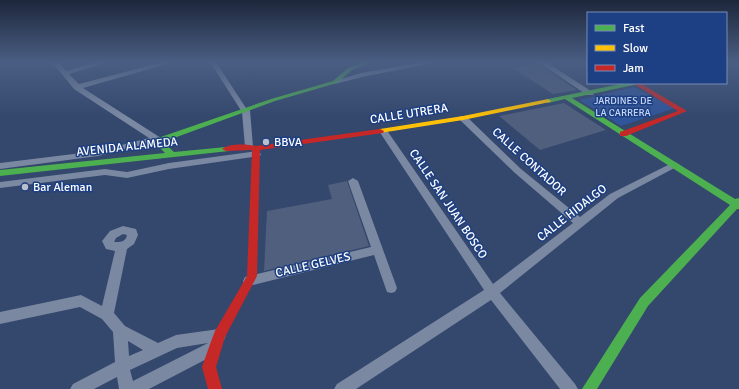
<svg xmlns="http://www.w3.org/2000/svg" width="739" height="389" viewBox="0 0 739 389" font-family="Signika,sans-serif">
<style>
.green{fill:#31559a}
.building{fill:#505f7d}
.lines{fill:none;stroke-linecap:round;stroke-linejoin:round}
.street{fill:#7a88a2;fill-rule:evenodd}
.fast{fill:#4caf50;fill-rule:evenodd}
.slow{fill:#ffc107;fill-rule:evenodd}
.jam{fill:#c62828;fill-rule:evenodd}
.poi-dot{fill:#b8bfcc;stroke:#1d3f83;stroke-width:1.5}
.labels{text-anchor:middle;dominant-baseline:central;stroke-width:3;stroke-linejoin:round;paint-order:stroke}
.far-park-label{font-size:10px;fill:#c7d8f7;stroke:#1d3f83}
.street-label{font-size:12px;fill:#fff;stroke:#1d3f83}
.poi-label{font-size:12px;fill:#fff;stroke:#1d3f83;text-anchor:start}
</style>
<rect width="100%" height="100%" fill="#34476c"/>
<!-- green -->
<path class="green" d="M634,87L675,108L621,126L579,100Z"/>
<!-- building -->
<path class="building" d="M537,63L577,90L553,94L512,68Z
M564,103L606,130L540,150L499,116Z
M347,181L369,246L264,271L267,211L332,199L328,185Z"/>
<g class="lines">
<!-- street -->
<path class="street" d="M52,62H59L66,71L97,62H108L69,74L79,84L163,62H174L83,88L161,138L162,140L161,142H155L98,156L0,169V163L98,151L149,138L74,89Z
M210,62H216L246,108L250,110L253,147L252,149L249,150L245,147L242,112Z
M423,62H438L362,77L335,84L332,82L361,73Z
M538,62H546L594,93L593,95H587Z
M460,116H466L521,169L580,217L610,194L672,163L675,162L680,165L618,198L500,293L575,384L578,389H560L491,300L356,389H334L337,384L484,290L379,131L380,129H386L493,284L573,223L515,173L460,120Z
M257,151L261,154L260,156L169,169L127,178L105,175L0,188V182L105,169L127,172L169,163Z
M353,178L358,181L397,288L395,292L391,293L387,292L374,255L249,286L245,285L243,281L245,277L249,276L371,247L348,181Z
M123,226L136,229L138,235L134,244L127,249L114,313L125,326L158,343L176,335L219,329L224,330L226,335L224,340L215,342L218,343L220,348L218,353L149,389H119L117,377L94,389H70L73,384L115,362L113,332L102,319L80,307L0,324V312L81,295L102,306L115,251L106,249L102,241L110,231ZM123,234L127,235C126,242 120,242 114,242L116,238ZM128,341L143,350L129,356ZM208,343L133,381L130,370L177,348Z"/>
<!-- fast -->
<path class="fast" d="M364,62H373L352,70L337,83L275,101L163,142L174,152L226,147H229L230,149L229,151L0,176V170L165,153L155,143L154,141L155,139L271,99L333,81L348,68Z
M625,83H637L634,85L572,98L735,199L739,198V209H737L648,306L597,389H582L640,298L730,205L565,99L548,103L545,101L548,99Z"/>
<!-- slow -->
<path class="slow" d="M548,99L551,101L550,102L463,120L380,133L376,131L380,129L463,116Z"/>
<!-- jam -->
<path class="jam" d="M632,83H640L687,111L626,136H620V132L678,111Z
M380,129L384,131L383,133L260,150L257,276L225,337L216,367L222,389H208L202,367L209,347L215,331L247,276L252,150L226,151L222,149C229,143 247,144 256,146Z"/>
</g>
<!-- sky -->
<linearGradient id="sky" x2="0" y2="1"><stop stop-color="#1d273b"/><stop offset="0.53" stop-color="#4a5e83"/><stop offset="1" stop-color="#4a5e83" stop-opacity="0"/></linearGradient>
<rect width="739" height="117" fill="url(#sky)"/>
<!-- markers -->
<g class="poi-dot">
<circle cx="266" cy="142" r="4"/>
<circle cx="25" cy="187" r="4"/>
</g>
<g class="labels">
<!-- far-park labels -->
<g class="far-park-label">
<text x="623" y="101">JARDINES DE<tspan x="623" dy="12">LA CARRERA</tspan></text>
</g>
<!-- street labels -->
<g class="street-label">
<text transform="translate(409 114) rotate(-9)">CALLE UTRERA</text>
<text transform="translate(127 147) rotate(-6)">AVENIDA ALAMEDA</text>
<text transform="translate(529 162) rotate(42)">CALLE CONTADOR</text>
<text transform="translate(448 204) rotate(56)">CALLE SAN JUAN BOSCO</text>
<text transform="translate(572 213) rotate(-38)">CALLE HIDALGO</text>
<text transform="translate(313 265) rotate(-13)">CALLE GELVES</text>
</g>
<!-- poi labels -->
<g class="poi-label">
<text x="274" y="142">BBVA</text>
<text x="33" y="187">Bar Aleman</text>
</g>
</g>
<!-- legend -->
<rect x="587" y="12" width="140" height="72" fill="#1d3f83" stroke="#778cb5"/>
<rect x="595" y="25" width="20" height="6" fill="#4caf50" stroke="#778cb5"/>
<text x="623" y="32" font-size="12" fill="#ffffff">Fast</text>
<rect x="595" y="45" width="20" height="6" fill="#ffc107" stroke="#778cb5"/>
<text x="623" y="52" font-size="12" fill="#ffffff">Slow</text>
<rect x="595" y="65" width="20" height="6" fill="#c62828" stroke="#778cb5"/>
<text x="623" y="72" font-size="12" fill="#ffffff">Jam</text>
</svg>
